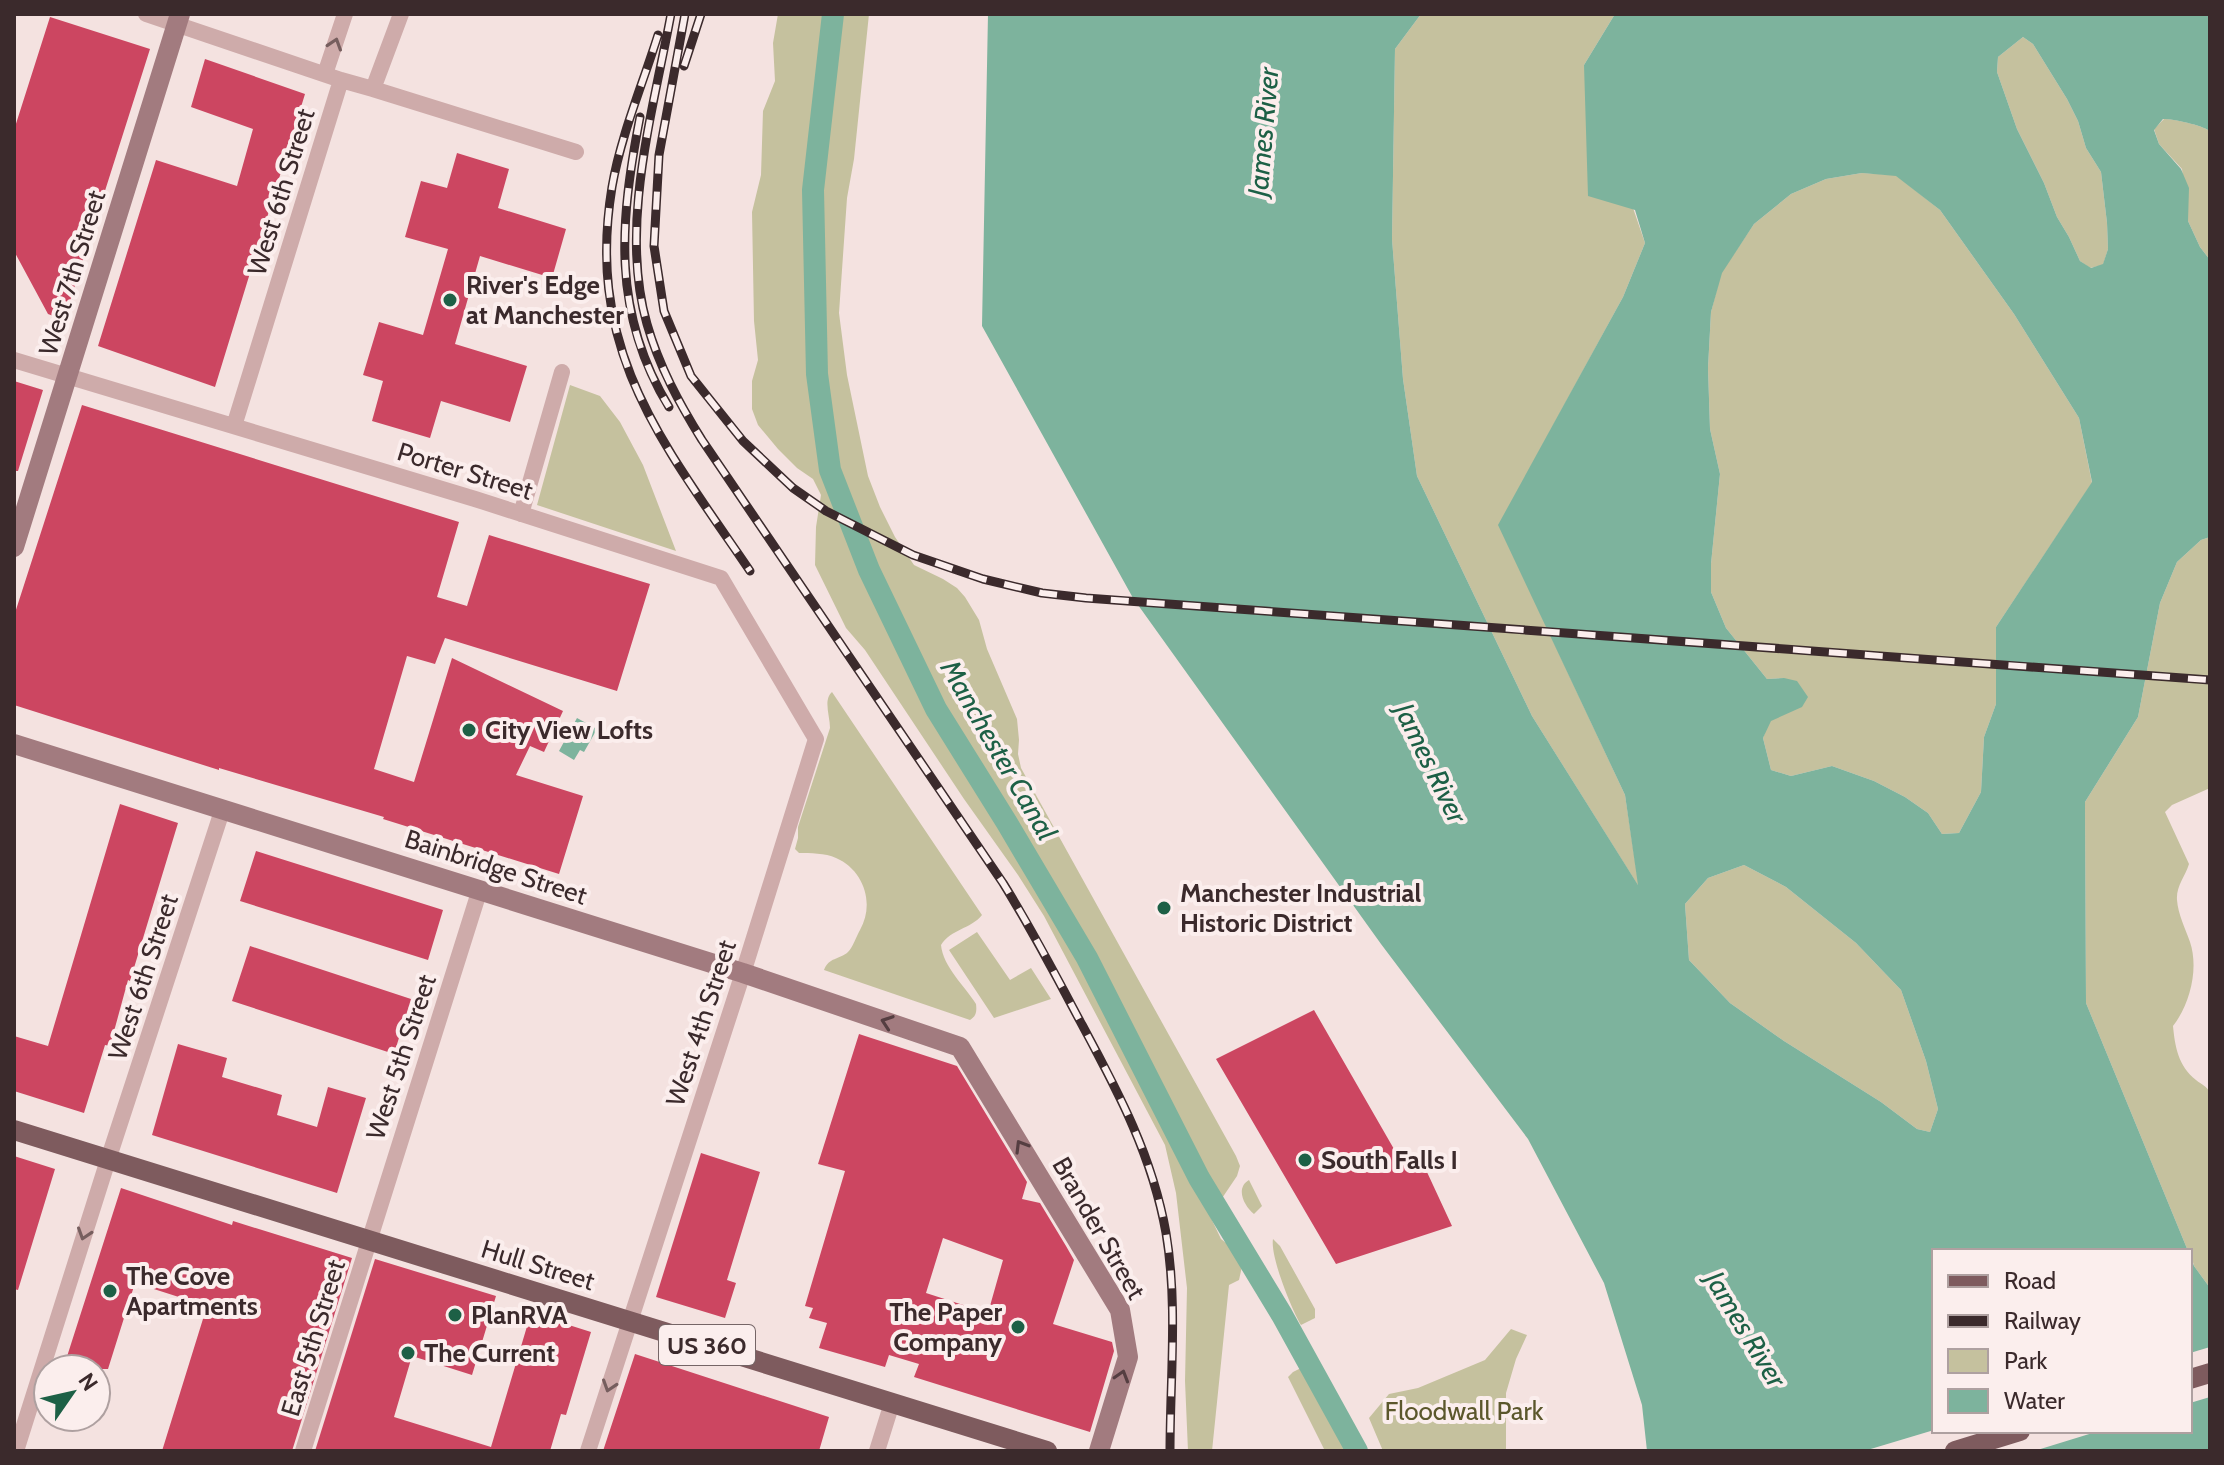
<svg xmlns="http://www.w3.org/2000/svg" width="2224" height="1465" viewBox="0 0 2224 1465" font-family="Cabin,sans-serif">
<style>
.green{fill:#c5c19e}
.water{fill:#7db39d;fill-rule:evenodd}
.pier{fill:#f4e2e0}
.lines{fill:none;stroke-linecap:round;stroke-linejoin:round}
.canal{stroke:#7db39d;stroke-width:22}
.building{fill:#cc4661;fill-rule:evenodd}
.street{stroke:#ceabaa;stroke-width:16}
.secondary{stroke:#a27b7f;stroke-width:20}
.primary{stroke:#7e5b5e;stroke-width:20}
.rail-casing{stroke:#3b2a2c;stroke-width:9}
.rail{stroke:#fbeeed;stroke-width:6;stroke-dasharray:18;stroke-linecap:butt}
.oneway{stroke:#765e5e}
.oneway2{stroke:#553e41}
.poi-dot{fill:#1d6046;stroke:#fbeeed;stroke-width:3}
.labels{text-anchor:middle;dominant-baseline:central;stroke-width:8;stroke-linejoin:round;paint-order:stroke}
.shield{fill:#fbeeed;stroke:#756566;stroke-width:2}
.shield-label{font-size:24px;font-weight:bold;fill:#3b2a2c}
.street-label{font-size:26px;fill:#3b2a2c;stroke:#fbeeed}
.poi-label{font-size:26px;font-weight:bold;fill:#3b2a2c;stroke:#fbeeed;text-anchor:start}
.park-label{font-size:26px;fill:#5b572c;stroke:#fbeeed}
.water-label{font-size:28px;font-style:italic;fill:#1d6046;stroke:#fbeeed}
</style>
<rect width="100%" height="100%" fill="#f4e2e0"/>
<!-- green -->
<path class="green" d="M778,14H869L854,159L847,198L839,313L847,375L868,476L880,507L895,537L914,565L943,579L957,588L965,597L979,620L987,649L1017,719L1019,740L1018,754L1021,768L1236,1156L1240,1166L1237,1176L1210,1216L1221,1239L1236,1251L1243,1262L1239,1280L1229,1285L1212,1451H1188L1185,1381L1187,1288L1176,1193L1165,1145L1044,916L1018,875L964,799L865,650L846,628L815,565L816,527L821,495L813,479L797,468L778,449L758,425L752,409V381L758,360L754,321L752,212L761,175L763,111L775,81L773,43Z
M1421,14H1615L1584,65L1645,243L1623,297L1499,525L1625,795L1639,887L1532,716L1417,476L1403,379L1392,239L1395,49Z
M2023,37L2033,44L2067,99L2078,121L2086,148L2101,172L2107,223L2108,249L2103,265L2090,268L2080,261L2069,237L2057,217L2044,183L2017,129L1997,72L1998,57Z
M2164,119C2174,119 2201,125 2210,131V260L2200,247L2188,221L2182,169L2159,144L2154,129Z
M1862,173L1896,175L1940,210L2014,314L2079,418L2092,483L1996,627V704L1984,737L1981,792L1959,833L1942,834L1928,813L1905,797L1874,781L1832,766L1791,776L1771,770L1763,738L1784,678L1767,679L1726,628L1711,592V564L1720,474L1710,429L1708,368L1711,312L1721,273L1754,224L1791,194L1826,179Z
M570,385L600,396L620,422L643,465L676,551L537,505Z
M2210,537V788L2172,805L2165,812L2189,864C2185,877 2176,886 2177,900C2178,914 2185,928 2190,942C2199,969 2190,1004 2173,1026C2175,1046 2178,1066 2196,1080C2202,1085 2206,1085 2210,1093V1288L2194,1266L2190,1251H2188L2086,1003L2085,802L2138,717L2160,603L2177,562L2201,540Z
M832,692L982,915C971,929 951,929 941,945C943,967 965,986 976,1004C977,1012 976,1016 970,1020L824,970C829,957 839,960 848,952C853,947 856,937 860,930C875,904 864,870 836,858C825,853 810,853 799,853L795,849L798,838V827L830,728C830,716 823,700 832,692Z
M1744,865L1786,887L1856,943L1901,990L1926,1061L1938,1109L1930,1132L1917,1129L1881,1102L1784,1041L1730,1003L1689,960L1685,904L1708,878Z
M977,932L1010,980L1031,968L1051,999L994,1018L949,950Z
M1249,1180L1262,1206L1254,1214C1244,1206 1235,1188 1249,1180Z
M1273,1239L1280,1246L1315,1309V1318L1301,1325C1291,1308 1270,1256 1273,1239Z
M1511,1329L1527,1335L1516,1359L1506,1393V1451H1383L1369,1418L1389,1394L1418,1388L1485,1360Z
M1305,1366L1326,1405L1338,1437L1349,1451H1325L1288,1377L1293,1372Z"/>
<!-- water -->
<path class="water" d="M988,14H1421L1395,49L1392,239L1403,379L1417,476L1532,716L1638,885L1625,795L1498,525L1623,297L1645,243L1635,210L1588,196L1584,65L1615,14H2210V131C2201,125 2174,119 2163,119L2154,130L2159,144L2181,169L2189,188L2188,221L2200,247L2210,260V537L2201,540L2177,562L2160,603L2138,717L2085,802L2086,1003L2188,1251H1934V1431H2190V1256L2194,1266L2210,1288V1451H1647L1642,1405L1604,1283L1528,1139L1381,944L1133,598L982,326ZM2023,37L2033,44L2067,99L2078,121L2086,148L2101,172L2107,223L2108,249L2103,264L2091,268L2080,261L2069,237L2057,217L2044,183L2017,129L1997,72L1998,57ZM1862,173L1896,176L1940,210L2014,314L2079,418L2092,482L1996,627V704L1984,737L1981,792L1959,833L1942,834L1928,813L1905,797L1874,781L1832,766L1791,776L1771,770L1763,738L1771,721L1802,707L1808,697L1797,681L1784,678L1767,679L1726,628L1711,592V564L1720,474L1710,429L1708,368L1711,312L1722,273L1754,224L1791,194L1826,179ZM1744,865L1786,887L1856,943L1901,990L1926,1061L1938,1109L1930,1132L1917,1129L1881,1102L1784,1041L1730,1003L1689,960L1685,904L1708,878Z
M577,718L597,729L584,752L580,750L574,760L559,751Z"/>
<!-- pier -->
<path class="pier" d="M2210,1347V1397L2190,1403V1353Z
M1934,1430V1431H2099L2034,1451H1864Z"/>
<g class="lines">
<!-- canal -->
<path class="canal" d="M833,14L813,190L817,374L830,470L869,570L936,709L1007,823L1087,958L1199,1178L1282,1315L1357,1451"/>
</g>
<!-- building -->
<path class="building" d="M50,17L150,49L64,320L48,314L14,251V130Z
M205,59L305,94L215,387L98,346L156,160L237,186L253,129L191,107Z
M457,153L509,169L498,208L566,229L552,278L480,256L455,344L527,366L510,422L441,401L430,438L372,421L383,381L363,375L379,322L423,335L448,249L405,237L421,181L447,188Z
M14,381L43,390L18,471H14Z
M82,405L459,522L437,597L467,606L489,535L650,584L617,691L445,638L435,664L407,656L374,769L414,782L452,658L563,711L544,752L530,746L516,775L583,796L559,874L383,819L384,817L219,768V770L14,705V616Z
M120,804L178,823L130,981L128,980L110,1046L105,1045L84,1113L14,1091V1036L48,1046Z
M256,851L443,910L428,960L240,901Z
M250,946L411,999L394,1054L232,1001Z
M1314,1010L1402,1163L1420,1157L1452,1226L1336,1264L1216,1059Z
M859,1034L957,1066L1027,1182L1022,1199L1040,1203L1066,1246L1074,1260L1053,1324L1112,1342L1114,1351L1090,1432L914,1377L919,1364L889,1355L885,1367L819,1348L827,1323L809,1318L813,1308L805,1306L845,1171L818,1164ZM943,1238L1003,1260L988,1313L926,1293Z
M178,1044L227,1058L222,1077L282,1095L277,1115L317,1127L328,1087L366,1098L337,1193L152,1135Z
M701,1153L760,1172L727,1280L736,1283L725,1318L656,1297Z
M14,1156L55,1169L18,1290L14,1289Z
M121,1188L232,1225L233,1221L352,1258L292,1451H162L207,1306L135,1283L108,1369H63Z
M375,1259L496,1296L472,1375L412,1356L394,1417L491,1447L531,1313L591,1332L566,1415L561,1414L550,1451H315Z
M635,1354L829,1417L819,1451H603Z"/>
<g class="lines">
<!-- street -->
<path class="street" d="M146,14L341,80
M325,74L345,14
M373,89L576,152
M14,360L475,499L721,578L816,739L743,973L588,1451
M234,426L341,80L373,89L401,14
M521,514L562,372
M16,1451L108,1160L223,808
M303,1451L480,889
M877,1451L892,1403"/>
<!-- secondary -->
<path class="secondary" d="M14,547L180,14
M14,744L743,973L960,1047L1120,1310L1128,1357L1099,1451"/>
<!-- primary -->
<path class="primary" d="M14,1130L1047,1451
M2190,1379L2210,1373
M1955,1451L2020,1431"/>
<defs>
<path id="rail" d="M671,14C653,111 619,227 647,324C659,366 679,403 702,440L1003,883C1031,928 1055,974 1080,1021C1117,1090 1152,1154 1166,1233C1178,1304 1170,1379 1170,1451
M685,14L659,155L654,246L664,311L691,376L743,441L793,488L826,511L913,555L983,579L1042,593L1086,598L2210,680
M658,35C642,86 621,135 612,187C585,352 663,443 750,571
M684,66L701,14
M640,117C620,221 611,312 669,407"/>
</defs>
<!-- rail casing -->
<use href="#rail" class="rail-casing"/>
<!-- rail -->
<use href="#rail" class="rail"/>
</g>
<!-- one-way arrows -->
<defs><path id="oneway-chevron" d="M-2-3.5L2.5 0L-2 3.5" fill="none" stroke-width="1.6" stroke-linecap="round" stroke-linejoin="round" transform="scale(2)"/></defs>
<g class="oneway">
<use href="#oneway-chevron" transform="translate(335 44) rotate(-72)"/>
<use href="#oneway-chevron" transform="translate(84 1234) rotate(108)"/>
<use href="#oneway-chevron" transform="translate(609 1386) rotate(108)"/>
</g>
<g class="oneway2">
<use href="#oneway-chevron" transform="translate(887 1022) rotate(-161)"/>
<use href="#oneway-chevron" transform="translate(1021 1146) rotate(-121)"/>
<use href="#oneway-chevron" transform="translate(1122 1376) rotate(-73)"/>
</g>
<!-- markers -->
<g class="poi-dot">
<circle cx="450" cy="300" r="8"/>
<circle cx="469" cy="730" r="8"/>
<circle cx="1164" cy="908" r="8"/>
<circle cx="1305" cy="1160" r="8"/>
<circle cx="110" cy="1291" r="8"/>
<circle cx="455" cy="1315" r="8"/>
<circle cx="1018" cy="1327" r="8"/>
<circle cx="408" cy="1353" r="8"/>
</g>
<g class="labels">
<!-- shield labels -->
<rect class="shield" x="659" y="1325" width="96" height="40" rx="6"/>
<g class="shield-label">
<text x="707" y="1345">US 360</text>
</g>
<!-- street labels -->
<g class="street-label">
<text transform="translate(281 192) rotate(-73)">West 6th Street</text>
<text transform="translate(72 273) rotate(-73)">West 7th Street</text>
<text transform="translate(465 471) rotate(17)">Porter Street</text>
<text transform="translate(496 867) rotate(18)">Bainbridge Street</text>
<text transform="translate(143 977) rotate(-72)">West 6th Street</text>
<text transform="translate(701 1023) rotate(-72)">West 4th Street</text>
<text transform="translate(401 1057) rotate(-72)">West 5th Street</text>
<text transform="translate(1099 1228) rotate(60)">Brander Street</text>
<text transform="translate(538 1265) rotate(17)">Hull Street</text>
<text transform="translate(313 1338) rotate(-73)">East 5th Street</text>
</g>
<!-- poi labels -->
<g class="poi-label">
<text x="466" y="285">River's Edge<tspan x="466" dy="30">at Manchester</tspan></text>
<text x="485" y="730">City View Lofts</text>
<text x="1180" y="893">Manchester Industrial<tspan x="1180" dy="30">Historic District</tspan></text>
<text x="1321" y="1160">South Falls I</text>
<text x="126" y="1276">The Cove<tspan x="126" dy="30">Apartments</tspan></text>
<text x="1002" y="1312" text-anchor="end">The Paper<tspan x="1002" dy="30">Company</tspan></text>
<text x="471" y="1315">PlanRVA</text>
<text x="424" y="1353">The Current</text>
</g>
<!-- park labels -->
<g class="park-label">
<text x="1464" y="1411">Floodwall Park</text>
</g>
<!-- water labels -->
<g class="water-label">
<text transform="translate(1263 132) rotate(-85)">James River</text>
<text transform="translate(999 750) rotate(60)">Manchester Canal</text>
<text transform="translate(1431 763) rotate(64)">James River</text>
<text transform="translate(1746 1329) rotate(59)">James River</text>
</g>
</g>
<!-- border -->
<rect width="2224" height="1465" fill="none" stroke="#3b2a2c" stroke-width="32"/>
<!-- legend -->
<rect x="1932" y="1249" width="260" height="184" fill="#fbeeed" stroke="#aea0a0" stroke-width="2"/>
<rect x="1948" y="1275" width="40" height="12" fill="#7e5b5e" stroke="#aea0a0" stroke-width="2"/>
<text x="2004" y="1289" font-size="24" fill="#3b2a2c">Road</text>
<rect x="1948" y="1315" width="40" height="12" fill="#3b2a2c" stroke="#aea0a0" stroke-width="2"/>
<text x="2004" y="1329" font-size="24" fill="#3b2a2c">Railway</text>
<rect x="1948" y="1349" width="40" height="24" fill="#c5c19e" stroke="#aea0a0" stroke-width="2"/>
<text x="2004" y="1369" font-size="24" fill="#3b2a2c">Park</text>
<rect x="1948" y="1389" width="40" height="24" fill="#7db39d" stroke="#aea0a0" stroke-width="2"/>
<text x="2004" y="1409" font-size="24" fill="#3b2a2c">Water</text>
<!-- north arrow -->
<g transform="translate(72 1393) rotate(56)"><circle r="38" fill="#fbeeed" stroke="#aea0a0" stroke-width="2"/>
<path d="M0-6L14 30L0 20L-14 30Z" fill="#1d6046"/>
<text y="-12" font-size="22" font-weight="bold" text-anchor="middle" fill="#3b2a2c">N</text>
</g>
</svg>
